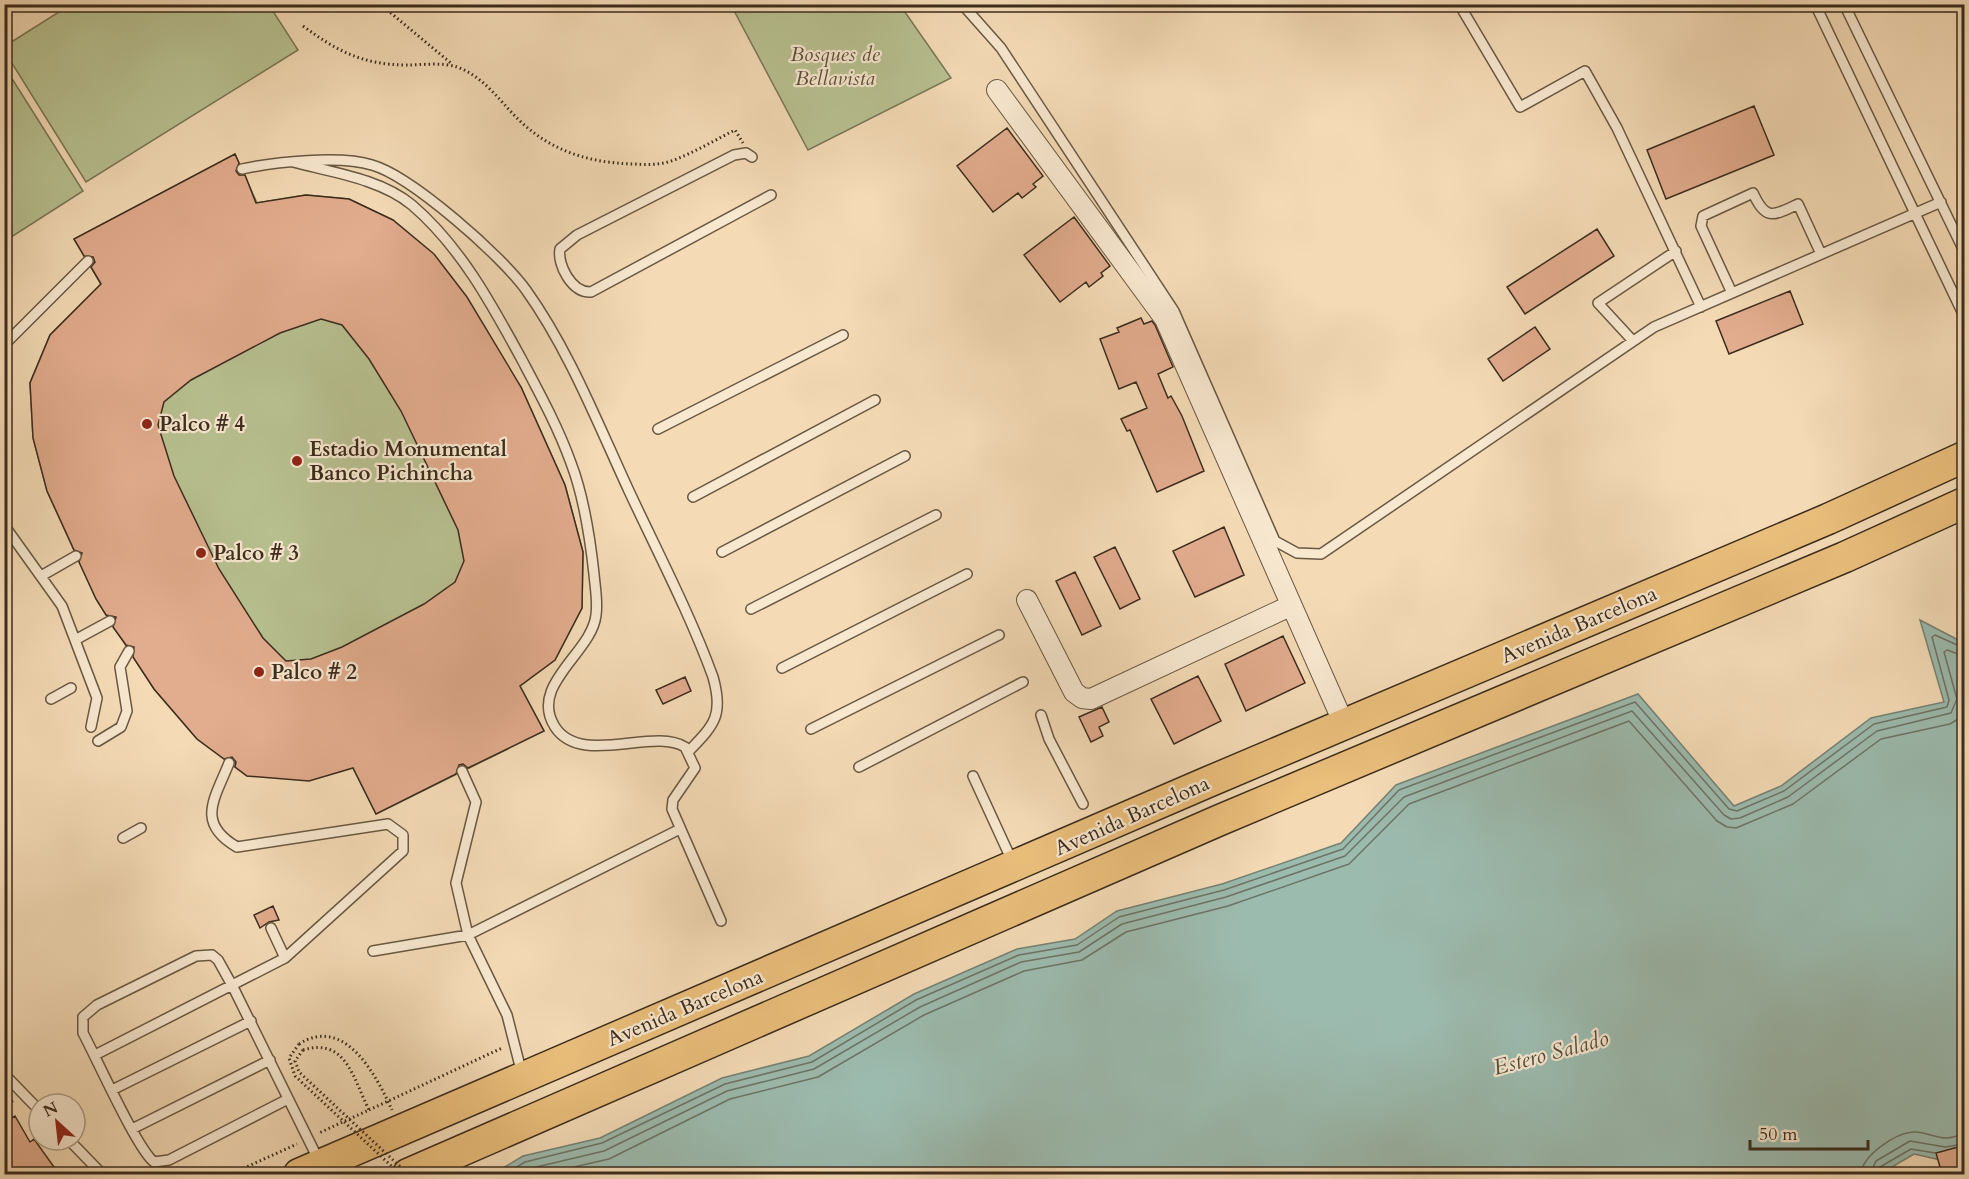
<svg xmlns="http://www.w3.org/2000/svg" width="1969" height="1179" viewBox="0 0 1969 1179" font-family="Cardo,serif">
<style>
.green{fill:#b8c191;stroke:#7a7656;stroke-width:1.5}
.water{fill:#9cbbaf;stroke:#758274;stroke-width:1.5}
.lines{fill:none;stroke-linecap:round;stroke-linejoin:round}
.shore{stroke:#6c7466;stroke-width:1.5}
.building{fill:#e2ac8e;stroke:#3b2c1c;stroke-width:1.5;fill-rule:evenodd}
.lane-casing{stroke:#695842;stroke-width:12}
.street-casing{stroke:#695842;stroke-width:22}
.primary-casing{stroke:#3b2c1c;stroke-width:33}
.path{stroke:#3b2c1c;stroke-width:3;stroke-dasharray:1.5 3;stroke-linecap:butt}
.lane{stroke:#f8e8d0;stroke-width:9}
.street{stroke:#f8e8d0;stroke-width:20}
.primary{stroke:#eabe7b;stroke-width:30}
.path-bridge{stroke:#3b2c1c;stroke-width:3;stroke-dasharray:1.5 3;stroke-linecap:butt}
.poi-dot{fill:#8f2418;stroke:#f8e8d0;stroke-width:2}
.labels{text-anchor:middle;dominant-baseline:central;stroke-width:4.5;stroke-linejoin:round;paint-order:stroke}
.park-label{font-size:21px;font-style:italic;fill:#5a5139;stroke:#f8e8d0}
.poi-label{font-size:21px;font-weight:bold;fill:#3b2c1c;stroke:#f8e8d0;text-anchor:start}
.street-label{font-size:21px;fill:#3b2c1c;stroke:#f8e8d0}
.water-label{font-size:22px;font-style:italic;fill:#535041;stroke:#f8e8d0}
</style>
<rect width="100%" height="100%" fill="#f4dbb6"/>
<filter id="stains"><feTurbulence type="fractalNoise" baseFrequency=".00333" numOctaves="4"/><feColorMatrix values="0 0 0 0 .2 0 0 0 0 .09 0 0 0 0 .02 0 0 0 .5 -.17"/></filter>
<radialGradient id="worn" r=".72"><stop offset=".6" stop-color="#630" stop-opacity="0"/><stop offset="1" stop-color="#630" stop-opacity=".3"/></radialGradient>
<!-- green -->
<path class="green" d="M70,5H269L298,50L86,182L5,52V46Z
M731,5H900L951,78L808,150Z
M4,66L83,191L5,241H4Z
M235,154L257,203L306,195L349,199L393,220L521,387L565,485L583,552L582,608L555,660L520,686L544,731L376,814L353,768L247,776L197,739L154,689L96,599L47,491L33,438L30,383L50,335L101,284L74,239Z"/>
<!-- water -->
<path class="water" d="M1920,620L1964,643V1157L1945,1161L1914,1154L1880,1174H493L523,1156L600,1138L722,1078L809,1056L914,994L1017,949L1075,939L1117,911L1222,884L1341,843L1396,785L1638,694L1734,806L1781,786L1871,718L1944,702Z"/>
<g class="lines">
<!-- shore -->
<path class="shore" d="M505,1174L525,1162L602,1143L725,1084L812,1062L916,1000L1019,955L1077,945L1119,917L1224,890L1343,849L1399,790L1635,702L1729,809L1737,811L1784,791L1874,724L1947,707L1949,700L1932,637L1935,635L1964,648
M519,1174L528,1169L604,1151L727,1091L814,1069L920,1007L1021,962L1079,952L1122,924L1226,897L1345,856L1404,797L1632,711L1724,815L1731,819L1740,818L1788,797L1877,731L1951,713L1957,699L1944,652L1947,650L1964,656
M543,1174L609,1159L730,1099L818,1077L924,1015L1024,971L1082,960L1126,932L1228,906L1349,864L1409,804L1629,721L1717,821L1727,827L1736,828L1793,804L1881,739L1950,724L1958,719L1964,710
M1861,1174C1862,1156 1895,1133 1913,1132C1924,1131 1935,1138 1946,1138C1952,1138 1958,1135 1964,1135
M1870,1174L1876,1161L1910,1141L1945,1147L1964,1144
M1878,1174L1880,1167L1911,1149L1935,1153"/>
</g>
<!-- building -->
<path class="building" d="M1754,106L1774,155L1666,199L1647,150Z
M1007,128L1043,176L1033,184L1036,187L1022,198L1018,193L993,212L957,166Z
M235,154L239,163L236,171L239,175H245L256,203L306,195L349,199L393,220L434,254L467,297L521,387L565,485L583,552L582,608L555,660L520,686L544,731L468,768L463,764L459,765L456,774L376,814L353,768L309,781L247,776L235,767L236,762L232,757L224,759L197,739L154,689L133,657L134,647L126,645L113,627L116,617L106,615L96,599L79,562L82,553L74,550L47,491L33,438L30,383L50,335L101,284L91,267L95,262L93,257L84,256L74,239ZM321,319L342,325L369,359L401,411L458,530L464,561L455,582L424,604L342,647L311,659L286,661L263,638L219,569L174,476L158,425L164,402L191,380L280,333Z
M1074,217L1110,266L1101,273L1103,276L1089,287L1086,282L1060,302L1024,255Z
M1597,229L1614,256L1525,314L1507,287Z
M1790,291L1803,324L1729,354L1716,321Z
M1141,318L1144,324L1152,321L1155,325L1173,367L1158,374L1168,398L1171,396L1182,416L1204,471L1157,492L1130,430L1127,431L1121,419L1147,408L1136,382L1119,389L1100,339L1119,332L1117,328Z
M1535,327L1550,349L1503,381L1488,359Z
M1224,527L1244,575L1195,597L1173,551Z
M1115,547L1140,599L1120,609L1094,557Z
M1075,572L1101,626L1082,635L1056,581Z
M1283,636L1305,683L1246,711L1225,664Z
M1198,676L1221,721L1174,744L1151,699Z
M685,677L691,691L663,704L656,690Z
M1102,707L1109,722L1099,727L1103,736L1091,742L1079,717Z
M273,906L279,920L269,922L260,928L254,915Z
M15,1116L30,1142L34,1139L59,1174H8L4,1168V1122Z
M1962,1146L1965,1174H1942L1936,1153Z"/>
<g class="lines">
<defs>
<path id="lane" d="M962,4L1001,48L1174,311L1275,541L1297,553L1321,554L1654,327L1941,202
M1459,4L1520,107L1585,71L1617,128L1701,307
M1815,4L1964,316
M1844,4L1964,251
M752,157L746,153L734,155L577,235L560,249C557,265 572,293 591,292L771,195
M293,162C331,172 381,179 412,205C461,247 492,305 522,360C540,394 558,427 571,463C584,497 590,537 594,574C595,587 598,601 596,615C592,653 528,685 555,727C581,767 653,727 685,747L695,768L673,800L672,809L721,921
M242,169C274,162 341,155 372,165C411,176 502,256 526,290C569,350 598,424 629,491C658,553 690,614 713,677C724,716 714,725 688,752
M1732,293L1701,226L1703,216L1753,193C1766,221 1773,216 1798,204L1821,254
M1633,341L1598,303L1676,251
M4,345L88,261
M658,429L843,335
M693,497L875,400
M4,525L62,606L97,698L91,727
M722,552L905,456
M41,576L76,556
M751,609L936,515
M75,640L110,621
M782,668L967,574
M51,699L71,688
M1041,715L1049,739L1083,804
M811,729L999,635
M98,741L121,727L127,711L120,667L129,651
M859,767L1023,682
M973,776L1013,863
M123,838L141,828
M271,928L285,958
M373,951L468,935L456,883L476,802L462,771
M95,1055L285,958L403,851V835L388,824L237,847C196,823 214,800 229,763
M4,1074L39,1110
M522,1074L507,1015L468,935L680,829
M112,1090L251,1021
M288,1099L169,1160L154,1162C137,1149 96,1057 83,1033V1017L97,1005L196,956L212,955L218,960L233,987L319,1161
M132,1129L270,1060
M69,1140L102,1174"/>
<path id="street" d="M997,90L1165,319L1344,724
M1027,600L1074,692L1082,698L1091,699L1290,606"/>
<path id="primary" d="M299,1174L1208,782L1828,519L1964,457
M408,1174L1220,820L1845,557L1964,503"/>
</defs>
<!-- lane casing -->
<use href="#lane" class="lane-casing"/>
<!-- street casing -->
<use href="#street" class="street-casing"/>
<!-- primary casing -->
<use href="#primary" class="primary-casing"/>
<!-- path -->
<path class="path" d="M380,4L452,64
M303,26C337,51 363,65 407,65C422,65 443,62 457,67C485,77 500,102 521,122C553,152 591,163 634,164C647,165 661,165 674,160C695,152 715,140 735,130L743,143
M299,1044C345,1015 376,1075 392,1110
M303,1050C346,1037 353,1078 369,1110L319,1133
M4,1106L14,1100
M369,1110L502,1048
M231,1174L297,1144"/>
<!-- lane -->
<use href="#lane" class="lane"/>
<!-- street -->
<use href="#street" class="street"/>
<!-- primary -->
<use href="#primary" class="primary"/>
<!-- path-bridge -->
<path class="path-bridge" d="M299,1044L289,1058L295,1076L400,1174
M303,1050L295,1061L299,1072L408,1174"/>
</g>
<!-- markers -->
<g class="poi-dot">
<circle cx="147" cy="424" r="6"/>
<circle cx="297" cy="461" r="6"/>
<circle cx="201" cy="553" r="6"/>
<circle cx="259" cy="672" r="6"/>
</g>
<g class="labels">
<!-- park labels -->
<g class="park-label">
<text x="835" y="54">Bosques de<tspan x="835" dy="24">Bellavista</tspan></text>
</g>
<!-- poi labels -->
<g class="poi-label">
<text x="159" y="424">Palco # 4</text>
<text x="309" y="449">Estadio Monumental<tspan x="309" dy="24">Banco Pichincha</tspan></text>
<text x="213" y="553">Palco # 3</text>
<text x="271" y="672">Palco # 2</text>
</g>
<!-- street labels -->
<g class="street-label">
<text transform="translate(1579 625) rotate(-23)">Avenida Barcelona</text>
<text transform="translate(1132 816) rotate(-24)">Avenida Barcelona</text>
<text transform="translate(685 1008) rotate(-23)">Avenida Barcelona</text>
</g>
<!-- water labels -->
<g class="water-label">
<text transform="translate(1551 1053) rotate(-15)">Estero Salado</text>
</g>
</g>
<!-- margin -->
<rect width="1969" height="1179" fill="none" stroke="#f4dbb6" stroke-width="24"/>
<rect x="6" y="6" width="1957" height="1167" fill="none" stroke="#3b2c1c" stroke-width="3"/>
<rect x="12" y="12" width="1945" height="1155" fill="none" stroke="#3b2c1c" stroke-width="1.5"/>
<!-- north arrow -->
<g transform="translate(57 1122) rotate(333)"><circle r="28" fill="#f8e8d0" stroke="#ac9d88" stroke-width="1.5"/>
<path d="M0-4.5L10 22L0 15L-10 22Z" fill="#8f2418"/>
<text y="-9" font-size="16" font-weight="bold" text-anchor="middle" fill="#3b2c1c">N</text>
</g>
<!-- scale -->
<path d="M1750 1140v9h118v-9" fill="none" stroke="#3b2c1c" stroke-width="3"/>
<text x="1759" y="1140" font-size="18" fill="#3b2c1c" stroke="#f8e8d0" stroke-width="4.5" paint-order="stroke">50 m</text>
<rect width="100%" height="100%" filter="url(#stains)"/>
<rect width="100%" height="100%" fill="url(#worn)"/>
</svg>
